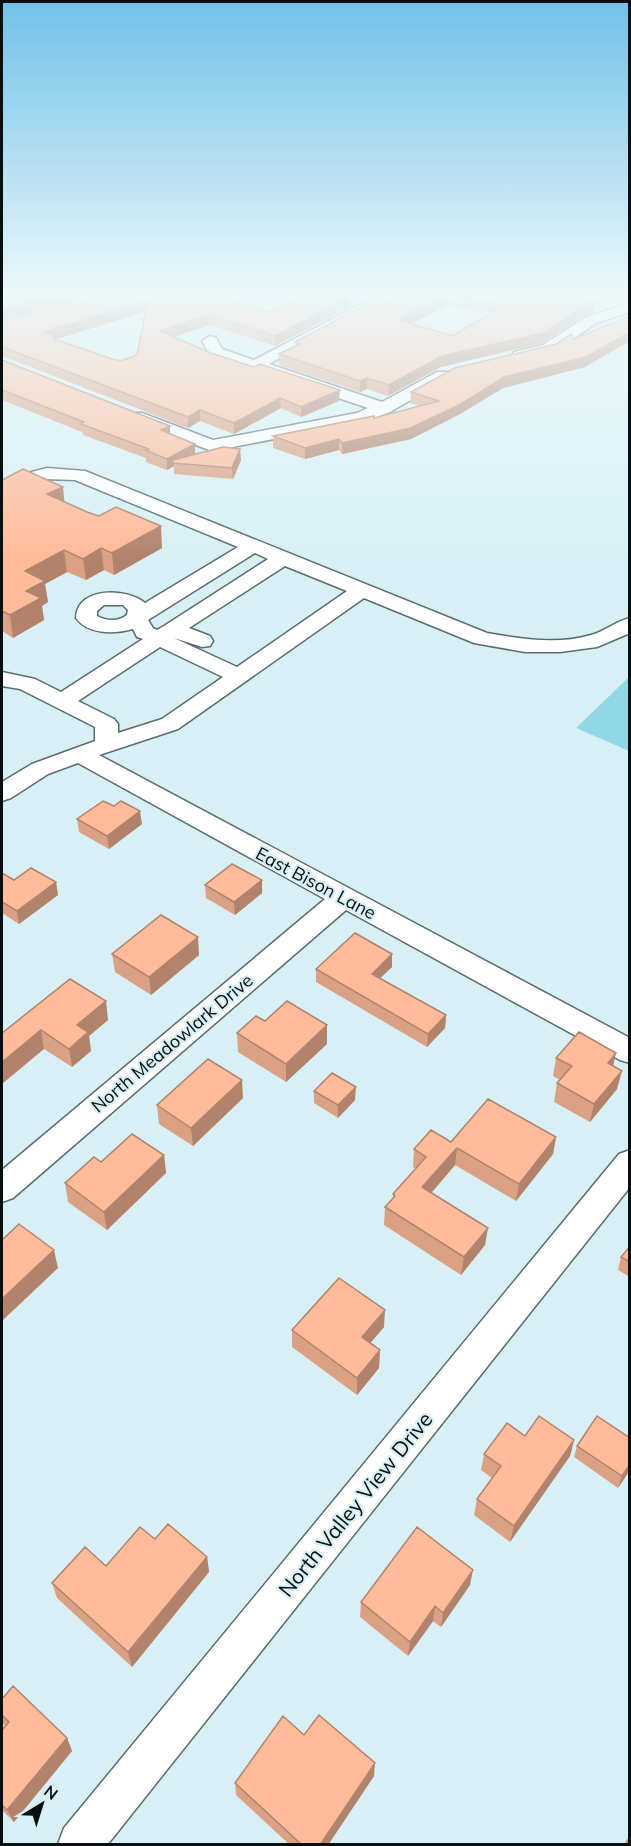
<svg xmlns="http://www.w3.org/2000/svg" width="631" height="1846" viewBox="0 0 631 1846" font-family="Mulish,sans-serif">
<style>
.green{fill:#91d8e6}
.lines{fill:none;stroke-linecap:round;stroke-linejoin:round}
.minor-casing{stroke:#586d71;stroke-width:3}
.minor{fill:#fff;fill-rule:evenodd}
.wall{fill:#dba184;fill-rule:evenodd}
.shaded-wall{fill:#b2836c}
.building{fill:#ffbb9a;stroke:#b2836c;stroke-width:1.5;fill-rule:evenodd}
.labels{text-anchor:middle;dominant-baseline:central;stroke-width:4.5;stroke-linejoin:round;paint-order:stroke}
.street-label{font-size:18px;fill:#070f11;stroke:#d8f0f5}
.near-street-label{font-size:21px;fill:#070f11;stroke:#d8f0f5}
</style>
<rect width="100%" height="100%" fill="#d8f0f5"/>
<!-- green -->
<path class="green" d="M629,677V751L576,728Z"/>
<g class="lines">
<defs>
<path id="minor" d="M375,297H394L269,364L382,402L437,372H449L451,375L449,378L390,412L367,421L212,451L130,421L127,417L130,413H142L213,440L357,413L368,408L210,355L202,341L210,336L216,338L222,349L254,360Z
M630,303V312L596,323L554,352L520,360L512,355L514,352L543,345L586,317Z
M47,468L85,471L487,633C521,639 557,645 591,635C604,632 616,621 630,618V633L597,647L560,652H525L474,643L364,598L178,729L99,755L630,1038V1063L620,1060L346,910L13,1198L2,1202V1170L325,899L78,763L48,774L11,798L2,801V782L32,764L95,741V727L20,689L2,686V672L35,679L61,692L143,639L137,637L133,629C115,634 88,635 76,618C77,586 127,588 145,603L238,547L75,480L43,479L2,496V484L24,474ZM255,553L268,559L164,626L157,630L153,628L148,620ZM285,566L347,591L237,667L174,638L202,647L210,646L213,641L210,636L189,628ZM104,605H123L128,610L127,615C118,622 107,621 97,616V611ZM160,647L223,677L162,719L118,733V724L114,719L78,701Z
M630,1150V1187L108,1844H58L64,1828L619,1154Z"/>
</defs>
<!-- minor casing -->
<use href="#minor" class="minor-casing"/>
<!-- minor -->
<use href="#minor" class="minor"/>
</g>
<!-- wall -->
<path class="wall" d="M350,297V307L275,346L209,325L174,337L211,353L339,401L301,417L281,408L234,434L200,421L188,428L2,356V320L81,304L268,312ZM146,311L137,355L121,361L112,359L58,340L57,339Z
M397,297H576L594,312L585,315L542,343L441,367L388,396L367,389L360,392L279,365V354L295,346V342L380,306ZM445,306L492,313L452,336L411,324Z
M594,297H627L615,304Z
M2,360L170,426V434L195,444V455L241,460L233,479L174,474V466L167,470L146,462V458L83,435L82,432L2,400Z
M585,367L503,388L460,414L411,439L342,454L339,450L305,459L273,448V436L374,418L420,406L410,403L411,392Z
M2,480L65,502L162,548L114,575L104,570L86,580L67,572L45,584L48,602L42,606L44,620L13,638L2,631Z
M77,819L142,824L109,849L79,832Z
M2,873L14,880L56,882L58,895L19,924L2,913Z
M205,885L262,893L235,915L206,898Z
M112,954L199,955L151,995L115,972Z
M392,967L380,978L446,1015L445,1028L427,1047L316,982V969Z
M108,1020L89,1036L91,1051L72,1067L44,1049L2,1033Z
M265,1021L327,1025V1044L286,1082L238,1052L237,1033Z
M556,1058L613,1066L617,1089L590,1122L554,1102L557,1083L560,1080L553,1076Z
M314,1091L355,1100L338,1118L314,1103Z
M243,1098L193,1146L159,1124L157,1105Z
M556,1137L553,1154L516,1201L455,1165L431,1193L485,1245L461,1275L384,1225L385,1207L393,1199V1194L416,1169L413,1167L414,1149L451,1142Z
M164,1155L166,1173L107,1230L68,1202L65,1183L101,1162Z
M630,1246V1277L618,1270L621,1257Z
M384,1327L370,1343L380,1350L379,1368L357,1395L292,1347V1330Z
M525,1436L574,1440L570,1456L510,1542L474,1515L477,1499L492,1478L481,1470L484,1454Z
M630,1438V1470L618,1488L574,1457L577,1446Z
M155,1539L207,1557L209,1572L132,1667L57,1598L52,1583L106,1566Z
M470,1585L441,1627L433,1621L408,1656L360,1617L361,1602Z
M2,1699L67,1738L72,1751L14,1822L2,1810V1730L5,1726L2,1722Z
M304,1735L374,1776L328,1845H290L236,1795L235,1783Z"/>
<!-- shaded-wall -->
<path class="shaded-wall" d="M52,297H86L72,303L2,319V308Z
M350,297V307L275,346V336Z
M444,297H446L445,306L398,331L399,320Z
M616,297H627L615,304Z
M148,300L149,310L57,339L59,348L43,332Z
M596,302L594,312L585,315L542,343L441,367L388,396L389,385L442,356Z
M208,315L209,325L161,341L160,331Z
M630,332V341L585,367L503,388L460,414L411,439L342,454V443L504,377Z
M367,378V389L360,392V381Z
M340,390L339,401L301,417V407Z
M280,398L281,408L234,434V423Z
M200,410V421L188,428V417Z
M170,426V437L161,430Z
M339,439V450L305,459V448Z
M195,444V455L173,463L174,466L167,470V459Z
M240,449L241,460L233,479L232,468Z
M63,487L65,508L47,494Z
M161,526L162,548L114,575L112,553Z
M101,548L104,570L86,580L83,559Z
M64,550L67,572L45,584L48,602L42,606L44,620L13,638L10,615L25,571Z
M140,811L142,824L109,849L107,836Z
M262,880V893L235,915L234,902Z
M56,882L58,895L19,924L17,911Z
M198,937L199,955L151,995L149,977Z
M392,954V967L371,987L372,974Z
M106,1001L108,1020L89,1036L91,1051L72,1067L69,1049L77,1025Z
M446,1015L445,1028L427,1047L428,1034Z
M327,1025V1044L286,1082V1064Z
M41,1030L44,1049L2,1084V1062Z
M616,1053L612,1071L608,1063Z
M622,1071L617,1089L590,1122L594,1104Z
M242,1080L243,1098L193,1146L191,1128Z
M356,1087L355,1100L338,1118V1105Z
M556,1137L553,1154L516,1201L519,1184Z
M457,1148L455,1165L421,1205L422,1187Z
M164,1155L166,1173L107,1230L104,1212Z
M488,1228L485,1245L461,1275L464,1257Z
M54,1250L58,1268L2,1321V1299Z
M385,1310L384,1327L361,1354L362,1337Z
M380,1350L379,1368L357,1395V1378Z
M574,1440L570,1456L510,1542L514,1526Z
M630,1464V1470L618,1488L622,1476Z
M207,1557L209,1572L132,1667L128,1652Z
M473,1570L470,1585L441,1627L443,1613Z
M435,1606L433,1621L408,1656L410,1642Z
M67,1738L72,1751L14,1822L7,1810Z
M375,1763L374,1776L328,1845H320Z"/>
<!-- building -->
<path class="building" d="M2,297H52L2,308Z
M96,297H219L268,312L300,297H350L275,336L208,315L160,331L211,353L254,367L260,364L340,390L301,407L280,398L234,423L200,410L188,417L2,347V320L81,304ZM148,300L137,355L121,361L112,359L54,339L57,338L43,332Z
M397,297H444L399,320L452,336L506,305L453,297H576L596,302L586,305L543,333L442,356L389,385L367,378L360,381L279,354L300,344L295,342L369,303L380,306Z
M630,316V332L586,357L504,377L461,404L411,428L342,443L339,439L305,448L273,436L374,416V418L439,401L411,392L455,368L556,344L571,334L574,339Z
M2,360L170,426L161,430L195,444L167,459L145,450L149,449L81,424L84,422L2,390Z
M223,447L240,449L232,468L173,463V460Z
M23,469L63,487L47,494L87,512L99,516L116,507L161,526L112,553L101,548L83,559L64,550L25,571L45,581L26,591L41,598L10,615L2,611V480Z
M103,801L114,806L121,801L140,811L107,836L77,819Z
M232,864L262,880L234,902L205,885Z
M31,868L56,882L17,911L2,902V873L14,880Z
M161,915L198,937L149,977L112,954Z
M355,933L392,954L372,974L446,1015L428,1034L316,969Z
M70,979L106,1001L77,1025L88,1032L69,1049L41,1030L2,1062V1033Z
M287,1001L327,1025L286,1064L237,1033L256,1016L265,1021Z
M579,1032L616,1053L608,1063L622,1071L594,1104L557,1083L572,1066L556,1058Z
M208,1059L242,1080L191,1128L157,1105Z
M332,1073L356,1087L338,1105L314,1091Z
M488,1099L556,1137L519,1184L457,1148L422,1187L488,1228L464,1257L385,1207L395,1196L393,1194L426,1157L414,1149L431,1130L451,1142Z
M132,1134L164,1155L104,1212L65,1183L94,1157L101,1162Z
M19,1224L54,1250L2,1299V1240Z
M630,1246V1262L621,1257Z
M339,1278L385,1310L362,1337L380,1350L357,1378L292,1330Z
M539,1416L574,1440L514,1526L477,1499L501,1466L484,1454L507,1423L525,1436Z
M597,1416L630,1438V1464L622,1476L577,1446Z
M168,1524L207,1557L128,1652L52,1583L85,1547L106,1566L140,1527L155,1539Z
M417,1527L473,1570L443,1613L435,1606L410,1642L361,1602Z
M13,1686L67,1738L7,1810L2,1805V1730L9,1722L2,1715V1699Z
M319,1715L375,1763L320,1845H302L235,1783L283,1716L304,1735Z
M630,1836V1845H625Z"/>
<!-- sky -->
<linearGradient id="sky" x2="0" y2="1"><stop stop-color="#6fc1e9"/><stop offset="0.53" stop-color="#edf8fa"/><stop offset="1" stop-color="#edf8fa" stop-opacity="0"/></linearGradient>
<rect width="631" height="556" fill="url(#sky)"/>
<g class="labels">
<!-- street labels -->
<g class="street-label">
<text transform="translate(316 883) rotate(28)">East Bison Lane</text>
<text transform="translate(172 1043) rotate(-40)">North Meadowlark Drive</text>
</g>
<!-- near-street labels -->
<g class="near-street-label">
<text transform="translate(355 1504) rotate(-51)">North Valley View Drive</text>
</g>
</g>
<!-- border -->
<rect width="631" height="1846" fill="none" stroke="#070f11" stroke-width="6"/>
<!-- north arrow -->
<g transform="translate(42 1804) rotate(38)" stroke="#d8f0f5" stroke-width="4.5" paint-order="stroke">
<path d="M0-4.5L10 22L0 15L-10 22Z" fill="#070f11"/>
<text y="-9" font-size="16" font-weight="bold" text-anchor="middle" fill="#070f11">N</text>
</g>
</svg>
